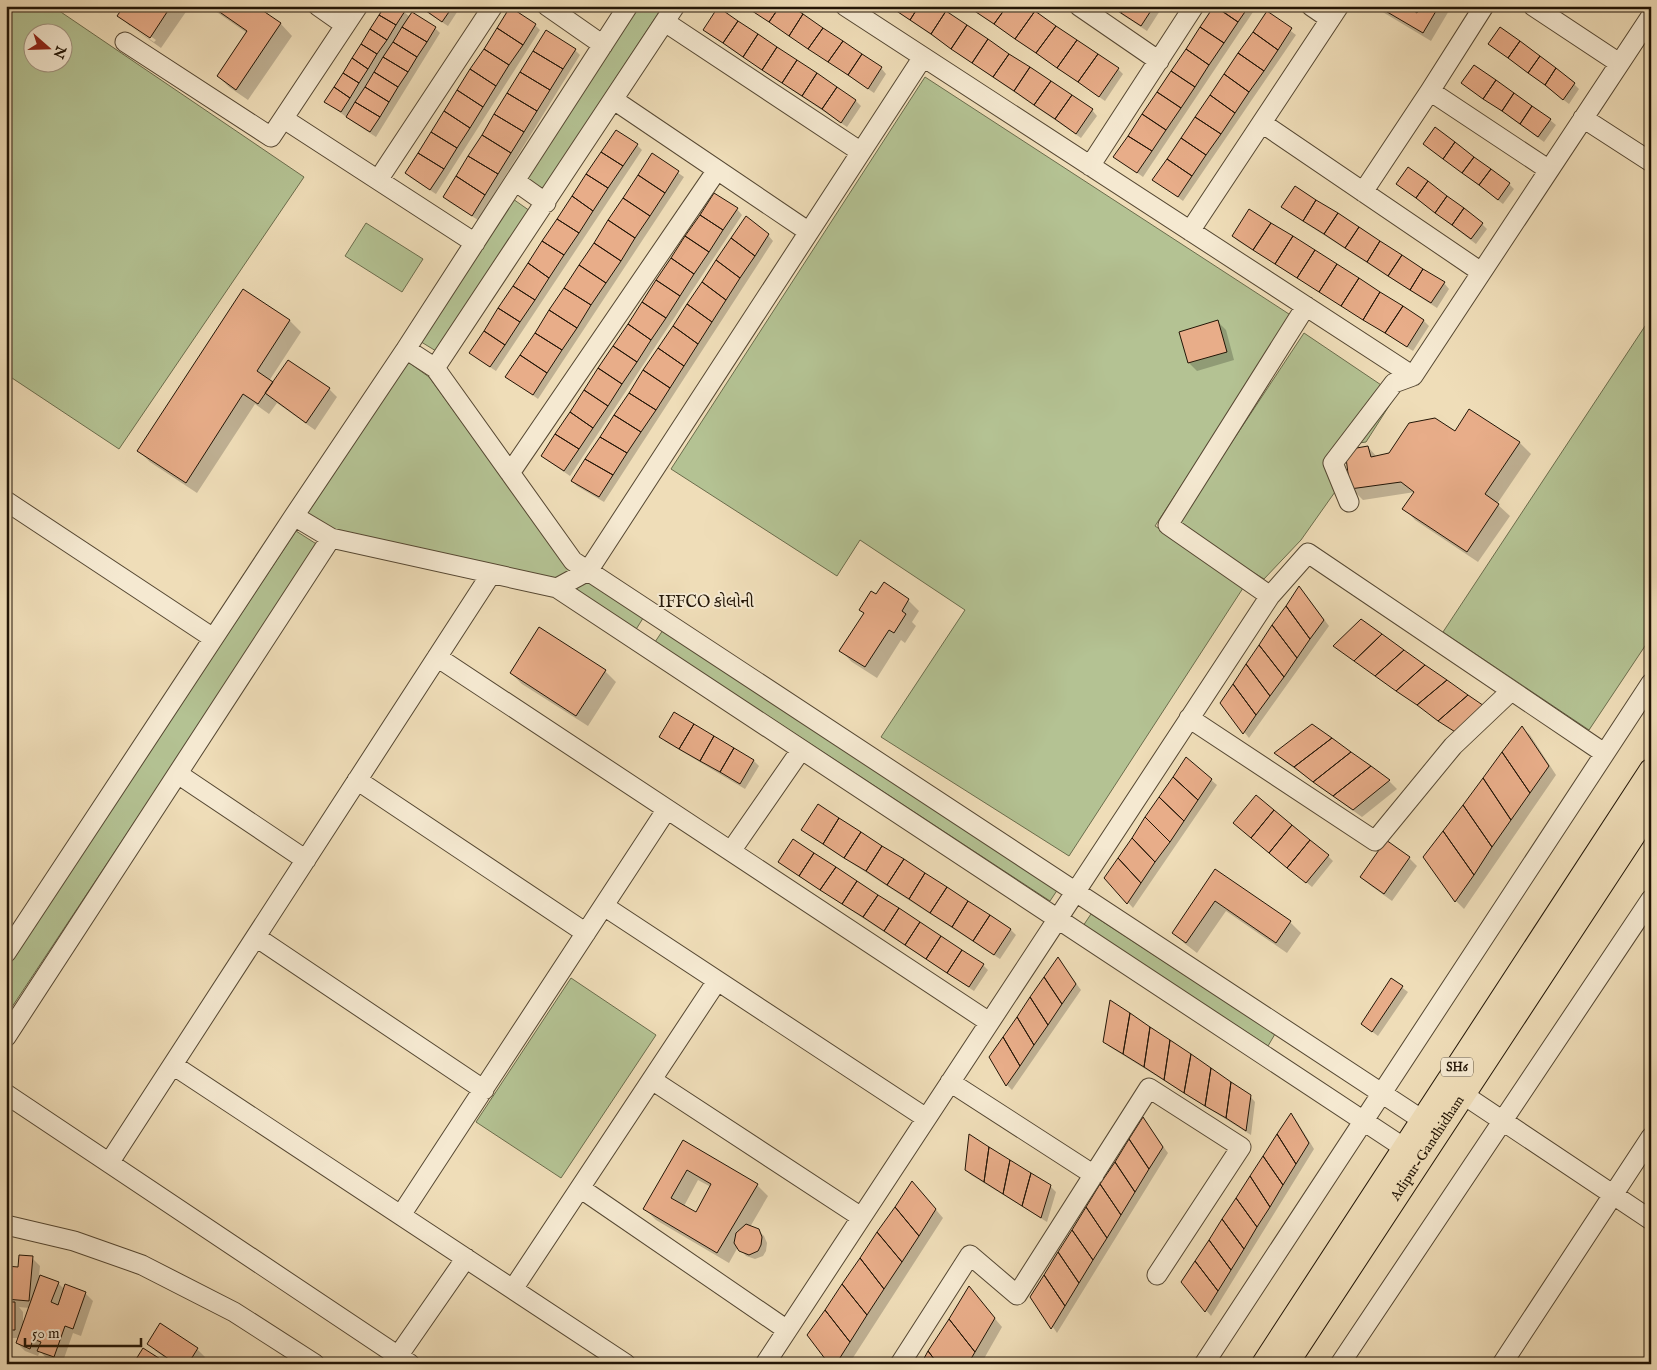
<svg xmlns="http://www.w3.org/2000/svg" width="1657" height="1370" viewBox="0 0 1657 1370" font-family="'IM FELL English','Noto Sans Gujarati',serif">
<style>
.green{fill:#b4c293;stroke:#6b6c4c;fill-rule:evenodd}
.shadow{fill:#0003;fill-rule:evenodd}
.building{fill:#e8ad89;stroke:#221506;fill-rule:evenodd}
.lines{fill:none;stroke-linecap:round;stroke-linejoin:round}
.minor-casing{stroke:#554732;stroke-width:21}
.major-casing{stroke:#221506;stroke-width:26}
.minor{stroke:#f5e9d1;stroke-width:19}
.major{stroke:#efddb8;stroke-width:24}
.labels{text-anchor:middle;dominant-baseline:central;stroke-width:4;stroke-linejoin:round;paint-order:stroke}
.shield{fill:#f5e9d1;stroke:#615543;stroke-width:1}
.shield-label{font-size:12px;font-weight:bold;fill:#221506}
.street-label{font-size:14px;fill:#221506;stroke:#f5e9d1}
.quarter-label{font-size:16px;fill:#221506;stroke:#f5e9d1}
</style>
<rect width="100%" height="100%" fill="#efddb8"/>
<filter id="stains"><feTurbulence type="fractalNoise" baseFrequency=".004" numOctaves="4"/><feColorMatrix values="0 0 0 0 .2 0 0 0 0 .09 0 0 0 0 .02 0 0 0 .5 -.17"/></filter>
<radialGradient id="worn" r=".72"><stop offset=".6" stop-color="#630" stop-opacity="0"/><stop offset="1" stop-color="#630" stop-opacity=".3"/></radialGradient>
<!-- green -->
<path class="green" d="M6,6H52L304,177L119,449L6,374ZM32,32H62V62H32Z
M639,6H663L543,189L526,178Z
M925,77L1292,316L1155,526L1245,585L1069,856L881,737L965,610L860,540L837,576L671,469Z
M513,199L530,211L436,351L418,340Z
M366,223L423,259L402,292L345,256Z
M1651,317V637L1589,730L1443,632Z
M1304,333L1396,395L1366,442L1338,446L1342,482L1301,540L1264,579L1177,525Z
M408,362L429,377L564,562L645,615L635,631L554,578L331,529L307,514Z
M296,531L318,545L6,1016V969Z
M663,630L1058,889L1050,901L655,642Z
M1091,914L1275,1034L1268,1046L1083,926Z
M571,978L656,1035L561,1178L476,1122Z"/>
<!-- shadow -->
<path class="shadow" d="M125,6H190L161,48L130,26L119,15ZM130,22L156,40L154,42L130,26Z
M208,6H254L281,24L292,36L248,100L229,87L218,76L247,33Z
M424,6H461L448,26L428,13L423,8Z
M599,6H613L609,12Z
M745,6H789L881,68L886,74L874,93Z
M889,6H936L1092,110L1097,116L1081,138Z
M967,6H1025L1118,69L1123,74L1105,101Z
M1109,6H1163L1147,31Z
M1215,6H1257L1143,177L1115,157Z
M1377,6H1404L1418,14L1423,6H1448L1450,9L1431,41L1381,11Z
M404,12L410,17L435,28L440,33L376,137L353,122L326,102Z
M1267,13L1296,35L1183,201L1154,180Z
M535,25L540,30L436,194L411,178L406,173Z
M704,30L856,101L861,106L847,127L710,35Z
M1490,44L1574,84L1579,89L1569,104Z
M575,50L580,55L478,220L449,202L444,197Z
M1463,83L1550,120L1556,125L1544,142Z
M1424,144L1509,184L1514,189L1503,204Z
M637,145L642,150L496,371L476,358L471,353Z
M652,155L684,177L538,399L507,377Z
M1397,184L1482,224L1487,229L1476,244Z
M1283,207L1444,283L1449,289L1437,308L1288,212Z
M737,209L742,215L570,476L548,461L542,456Z
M1249,210L1424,321L1429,326L1413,351L1238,241L1233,236Z
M768,235L773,241L604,502L577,486L572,481Z
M243,290L290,321L301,332L269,381L273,384L329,389L337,397L315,430L277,403L269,414L255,404L197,493L150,462L139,451Z
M1218,322L1226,330L1234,360L1197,371L1189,363L1181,333Z
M1469,411L1520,443L1531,454L1497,504L1510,516L1478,562L1415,520L1404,508L1415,492L1363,500L1352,489L1368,447L1377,457L1455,433Z
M1304,593L1329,626L1249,738L1221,703Z
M876,596L908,600L919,611L912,622L916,626L905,643L901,640L877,678L852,662L841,651Z
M605,671L616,682L588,726L522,684L511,673Z
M1312,725L1389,781L1397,789L1362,817L1284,761L1276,753Z
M1522,728L1530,735L1556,775L1464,909L1456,901L1425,857Z
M661,737L754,761L759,766L745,789L666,742Z
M1187,759L1217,785L1133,908L1106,878Z
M818,806L1011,930L1016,935L1000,959L808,835L803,830Z
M1240,828L1328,856L1333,861L1312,887Z
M1409,858L1417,866L1392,901L1370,885L1361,877Z
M780,862L983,965L988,970L974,991L785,867Z
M1215,870L1290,922L1301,933L1287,953L1226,911L1197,953L1184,943L1173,932Z
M1058,959L1081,990L1012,1090L1007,1085L990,1057Z
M1392,980L1408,992L1378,1036L1362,1024Z
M1104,1041L1250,1096L1255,1102L1251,1135L1110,1047Z
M1291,1115L1296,1120L1314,1149L1211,1316L1183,1282Z
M1143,1119L1168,1153L1057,1333L1032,1297Z
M684,1142L757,1185L768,1196L750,1227L758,1230L764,1236L767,1243L766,1251L763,1256L755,1259L746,1256L738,1247L729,1263L656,1220L645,1209ZM698,1180L711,1187L697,1213L684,1206Z
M966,1170L1050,1186L1056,1192L1047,1222L971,1175Z
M920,1191L943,1218L849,1364H831Z
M32,1258L40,1266L39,1276L58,1283L64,1289L85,1293L93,1301L81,1336L73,1333L62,1364L47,1359L40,1351L38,1356L25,1351L17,1343L19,1338H6V1267L19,1268ZM19,1307L29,1308L23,1324V1312Z
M969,1288L1002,1327L981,1364H923Z
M148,1344L197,1349L205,1357L201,1364H174L157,1352Z"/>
<!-- building -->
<path class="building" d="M124,6H171L150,38L117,16Z
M211,6H256L281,23L236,90L217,76L247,31Z
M385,6H398L405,11L396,25L379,15Z
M423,6H448L451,9L442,22L422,8Z
M751,6H780L769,22L749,9Z
M780,6H791L803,14L789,36L769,22Z
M889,6H919L910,20Z
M919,6H939L946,11L931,34L910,20Z
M976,6H1007L994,24L973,10Z
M1007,6H1027L1035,11L1015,39L994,24Z
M1110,6H1125L1121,13Z
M1125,6H1154L1141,26L1121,13Z
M1214,6L1238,22L1224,43L1200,27Z
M1215,6H1249L1238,22Z
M1377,6H1407L1417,13L1421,6H1439L1423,33Z
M510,7L536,24L523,45L497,28Z
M718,7L738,21L723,43L703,30Z
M946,11L967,25L951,49L931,34Z
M1035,11L1056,26L1036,53L1015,39Z
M1267,11L1292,28L1278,50L1253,32Z
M412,12L436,27L427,42L402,27Z
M803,14L823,28L808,49L789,36Z
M379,15L396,25L387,40L370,29Z
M738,21L758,34L743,57L723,43Z
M967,25L988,39L972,63L951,49Z
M1056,26L1077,40L1057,68L1036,53Z
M402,27L427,42L417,57L393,42Z
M1200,27L1224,43L1209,65L1186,49Z
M1500,27L1520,41L1508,58L1488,44Z
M497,28L523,45L509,65L484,49Z
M823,28L843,41L828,62L808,49Z
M370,29L387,40L377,54L361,44Z
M546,30L576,49L563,69L533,51Z
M1253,32L1278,50L1264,71L1238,53Z
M758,34L777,47L762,70L743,57Z
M988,39L1009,54L993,77L972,63Z
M1077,40L1098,54L1078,82L1057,68Z
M843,41L862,54L848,75L828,62Z
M1520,41L1540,56L1528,73L1508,58Z
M393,42L417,57L408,72L383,57Z
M361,44L377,54L368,69L352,58Z
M777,47L797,60L782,83L762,70Z
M484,49L509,65L496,86L470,69Z
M1186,49L1209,65L1195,87L1171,71Z
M533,51L563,69L550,90L520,72Z
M1238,53L1264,71L1249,92L1224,74Z
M862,54L882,67L868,89L848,75Z
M1009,54L1030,67L1014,91L993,77Z
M1098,54L1119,68L1099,97L1078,82Z
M1540,56L1556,68L1545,85L1528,73Z
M383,57L408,72L398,87L374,72Z
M352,58L368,69L359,83L343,73Z
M797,60L817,73L802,96L782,83Z
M1474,65L1496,80L1483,99L1461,83Z
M1030,67L1051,81L1034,105L1014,91Z
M1556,68L1575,83L1563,100L1545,85Z
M470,69L496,86L483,107L457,90Z
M1171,71L1195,87L1181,108L1157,92Z
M374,72L398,87L389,102L365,87Z
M520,72L550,90L537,111L507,93Z
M343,73L359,83L350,98L334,87Z
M817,73L837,87L822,109L802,96Z
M1224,74L1249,92L1235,113L1210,95Z
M1496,80L1514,93L1502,111L1483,99Z
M1051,81L1072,95L1055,119L1034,105Z
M334,87L350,98L341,112L324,102Z
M365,87L389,102L380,117L355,102Z
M837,87L856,100L841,123L822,109Z
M457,90L483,107L470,128L444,111Z
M1157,92L1181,108L1166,130L1142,114Z
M507,93L537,111L524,132L494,114Z
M1514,93L1532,106L1520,124L1502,111Z
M1072,95L1093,109L1076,134L1055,119Z
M1210,95L1235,113L1221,134L1195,117Z
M355,102L380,117L370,132L346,117Z
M1532,106L1551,119L1538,137L1520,124Z
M444,111L470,128L457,148L431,132Z
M494,114L524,132L511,153L482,135Z
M1142,114L1166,130L1152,151L1128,136Z
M1195,117L1221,134L1206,155L1181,138Z
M1435,127L1455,142L1443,159L1423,144Z
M616,130L638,144L623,166L601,152Z
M431,132L457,148L444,169L418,153Z
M482,135L511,153L498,174L468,156Z
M1128,136L1152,151L1137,173L1113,157Z
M1181,138L1206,155L1192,176L1167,159Z
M1455,142L1474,157L1462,173L1443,159Z
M601,152L623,166L608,188L586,174Z
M418,153L444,169L430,190L405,173Z
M652,153L679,171L665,193L638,175Z
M468,156L498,174L485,195L456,176Z
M1474,157L1491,169L1479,185L1462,173Z
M1167,159L1192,176L1178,197L1152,180Z
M1408,167L1428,181L1416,198L1396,184Z
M1491,169L1510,183L1498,200L1479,185Z
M586,174L608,188L593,211L572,196Z
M638,175L665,193L650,216L623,198Z
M456,176L485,195L472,216L443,197Z
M1428,181L1447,196L1435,213L1416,198Z
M1295,186L1316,200L1303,221L1281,207Z
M714,193L738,208L723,230L700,215Z
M572,196L593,211L579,233L557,219Z
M1447,196L1464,208L1452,225L1435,213Z
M623,198L650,216L635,238L608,220Z
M1316,200L1338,213L1324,234L1303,221Z
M1464,208L1483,223L1471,239L1452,225Z
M1249,209L1271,223L1253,250L1232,236Z
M1338,213L1359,227L1345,248L1324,234Z
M700,215L723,230L709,252L685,236Z
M746,216L769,234L755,256L731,238Z
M557,219L579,233L564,255L542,241Z
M608,220L635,238L621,261L594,243Z
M1271,223L1293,236L1275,264L1253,250Z
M1359,227L1380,241L1367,262L1345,248Z
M685,236L709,252L694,274L671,258Z
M1293,236L1315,250L1297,278L1275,264Z
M731,238L755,256L740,278L716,260Z
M542,241L564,255L549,278L528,263Z
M1380,241L1402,255L1388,276L1367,262Z
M594,243L621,261L606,283L579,265Z
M1315,250L1337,264L1319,292L1297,278Z
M1402,255L1423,269L1410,290L1388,276Z
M671,258L694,274L680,296L656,280Z
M716,260L740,278L726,300L702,282Z
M528,263L549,278L535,300L513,286Z
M1337,264L1359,278L1341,306L1319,292Z
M579,265L606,283L591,305L564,288Z
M1423,269L1445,282L1431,303L1410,290Z
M1359,278L1380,292L1363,320L1341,306Z
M656,280L680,296L666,318L642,302Z
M702,282L726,300L712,322L687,304Z
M513,286L535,300L520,322L498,308Z
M564,288L591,305L577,328L549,310Z
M243,289L290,320L257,371L273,382L258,404L243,394L186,483L137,451Z
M1380,292L1403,306L1385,333L1363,320Z
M642,302L666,318L651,340L628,324Z
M687,304L712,322L698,344L673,326Z
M1403,306L1424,320L1407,347L1385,333Z
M498,308L520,322L505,345L484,331Z
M549,310L577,328L562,350L535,333Z
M1218,320L1227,352L1188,363L1179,332Z
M628,324L651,340L637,362L613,346Z
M673,326L698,344L684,366L658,348Z
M484,331L505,345L490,367L469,353Z
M535,333L562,350L547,373L520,355Z
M613,346L637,362L622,384L598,368Z
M658,348L684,366L670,388L643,370Z
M520,355L547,373L533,395L505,377Z
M288,360L330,388L306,423L265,393Z
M598,368L622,384L608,406L584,390Z
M643,370L670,388L656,410L629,393Z
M584,390L608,406L593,428L570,412Z
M629,393L656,410L641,432L614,415Z
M1469,409L1520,442L1485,494L1499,504L1467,552L1402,509L1414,492L1401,482L1350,489L1345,450L1368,446L1371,457L1389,453L1409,423L1435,418L1455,431Z
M570,412L593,428L579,449L555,434Z
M614,415L641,432L627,453L600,437Z
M555,434L579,449L564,471L541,456Z
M600,437L627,453L613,475L585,459Z
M585,459L613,475L599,497L571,481Z
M884,582L909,599L902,611L906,614L894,633L889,630L865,667L839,651L864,613L859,610L871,591L876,594Z
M1299,586L1324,620L1310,639L1286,606Z
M1286,606L1310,639L1297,658L1272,625Z
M1361,619L1382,634L1354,661L1333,646Z
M1272,625L1297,658L1284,677L1259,645Z
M539,627L606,670L576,716L510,673Z
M1382,634L1404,650L1375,676L1354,661Z
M1259,645L1284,677L1270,696L1246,664Z
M1404,650L1425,665L1396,691L1375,676Z
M1246,664L1270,696L1256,715L1233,684Z
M1425,665L1447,680L1417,705L1396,691Z
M1447,680L1468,695L1438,721L1417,705Z
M1233,684L1256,715L1243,734L1220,703Z
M1468,695L1490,710L1460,735L1438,721Z
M674,712L694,724L679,749L659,737Z
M694,724L714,736L700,761L679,749Z
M1312,724L1332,738L1294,767L1274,753Z
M1522,726L1549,766L1530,793L1502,752Z
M714,736L734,748L720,772L700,761Z
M1332,738L1351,752L1313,782L1294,767Z
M734,748L754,760L740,784L720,772Z
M1351,752L1371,766L1333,796L1313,782Z
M1502,752L1530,793L1511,820L1483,778Z
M1186,757L1212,779L1198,800L1173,777Z
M1371,766L1390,780L1353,810L1333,796Z
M1173,777L1198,800L1184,821L1159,797Z
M1483,778L1511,820L1492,847L1463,805Z
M1256,795L1274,810L1251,838L1233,823Z
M1159,797L1184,821L1170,842L1145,817Z
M818,804L839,818L823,844L801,830Z
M1463,805L1492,847L1474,875L1443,831Z
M1274,810L1292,825L1269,853L1251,838Z
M1145,817L1170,842L1155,862L1132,838Z
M839,818L861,832L844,858L823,844Z
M1292,825L1310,840L1287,868L1269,853Z
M1443,831L1474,875L1455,902L1423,857Z
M861,832L882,846L866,871L844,858Z
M1132,838L1155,862L1141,883L1118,858Z
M793,839L814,853L799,876L778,862Z
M1310,840L1329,855L1306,883L1287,868Z
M1386,840L1410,857L1384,894L1360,877Z
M882,846L904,859L887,885L866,871Z
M814,853L836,867L820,890L799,876Z
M1118,858L1141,883L1127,904L1104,878Z
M904,859L925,873L909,899L887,885Z
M836,867L857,881L842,904L820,890Z
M1215,869L1291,921L1276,943L1215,901L1186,943L1172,933Z
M925,873L947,887L930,913L909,899Z
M857,881L878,895L863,917L842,904Z
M947,887L968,901L952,927L930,913Z
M878,895L899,908L884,931L863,917Z
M968,901L990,915L973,941L952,927Z
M899,908L920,922L905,945L884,931Z
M990,915L1011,929L994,955L973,941Z
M920,922L941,936L926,959L905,945Z
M941,936L962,950L947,973L926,959Z
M962,950L984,964L969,987L947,973Z
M1058,957L1076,984L1062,1004L1044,977Z
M1044,977L1062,1004L1048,1025L1030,997Z
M1391,978L1403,986L1372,1032L1361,1024Z
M1030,997L1048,1025L1034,1045L1017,1017Z
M1110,1000L1130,1013L1123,1054L1103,1042Z
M1130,1013L1150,1027L1144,1067L1123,1054Z
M1017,1017L1034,1045L1020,1066L1003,1037Z
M1150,1027L1170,1040L1164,1080L1144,1067Z
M1003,1037L1020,1066L1006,1086L989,1057Z
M1170,1040L1191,1054L1184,1093L1164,1080Z
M1191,1054L1211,1068L1205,1106L1184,1093Z
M1211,1068L1231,1082L1226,1118L1205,1106Z
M1231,1082L1251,1095L1246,1131L1226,1118Z
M1291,1113L1309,1143L1296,1164L1277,1134Z
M1143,1117L1163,1147L1149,1169L1129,1139Z
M969,1134L989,1147L984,1182L965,1170Z
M1277,1134L1296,1164L1283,1185L1263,1156Z
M1129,1139L1149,1169L1135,1192L1115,1162Z
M683,1140L758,1184L717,1253L643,1209ZM687,1170L711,1184L696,1212L671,1198Z
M989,1147L1010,1160L1003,1194L984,1182Z
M1263,1156L1283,1185L1270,1207L1250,1176Z
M1010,1160L1031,1173L1022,1206L1003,1194Z
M1115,1162L1135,1192L1121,1215L1100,1184Z
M1031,1173L1051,1185L1041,1218L1022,1206Z
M1250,1176L1270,1207L1257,1227L1236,1198Z
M912,1181L936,1209L919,1236L895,1207Z
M1100,1184L1121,1215L1107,1238L1086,1207Z
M1236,1198L1257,1227L1244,1249L1222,1219Z
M895,1207L919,1236L902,1262L877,1232Z
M1086,1207L1107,1238L1093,1260L1072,1230Z
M1222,1219L1244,1249L1231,1270L1209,1240Z
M746,1224L759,1229L762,1237L761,1245L758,1251L749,1255L739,1251L734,1243L736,1233Z
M1072,1230L1093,1260L1079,1283L1058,1252Z
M877,1232L902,1262L884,1289L860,1258Z
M1209,1240L1231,1270L1218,1291L1195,1261Z
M1058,1252L1079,1283L1065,1306L1044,1275Z
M19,1255L33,1256L29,1301L6,1299V1266L18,1267Z
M860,1258L884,1289L867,1315L842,1284Z
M1195,1261L1218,1291L1205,1312L1181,1282Z
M40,1275L59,1282L51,1302L58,1305L65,1284L86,1292L73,1329L65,1326L54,1357L37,1351L41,1342L33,1339L30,1349L16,1343Z
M1044,1275L1065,1306L1051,1329L1030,1297Z
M842,1284L867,1315L850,1342L825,1310Z
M969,1286L995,1318L975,1352L949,1319Z
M6,1302H15V1330H6Z
M825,1310L850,1342L836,1364H829L807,1335Z
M949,1319L975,1352L968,1364H938L928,1351Z
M160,1323L198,1348L188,1364H176L147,1344Z
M143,1348L168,1364H133Z
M928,1351L938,1364H921Z"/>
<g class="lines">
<defs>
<path id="minor" d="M318,6L345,25
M547,6L603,45
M845,6L1413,376
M1079,6L1159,61
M1311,6L1330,19
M1533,6L1619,63
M665,22L861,152
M125,42L271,137L358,6
M1430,91L1549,170
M614,100L809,232
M1583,118L1651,162
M284,119L475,243
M1262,123L1481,272
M1090,166L1194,6
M378,180L493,6
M515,181L546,203
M1363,192L1430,91L1484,6
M1190,231L1339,6
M406,349L435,368L573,561L1433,1127
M435,368L675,6
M510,473L717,170
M6,501L213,638
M1349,502L1333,463L1394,383L1413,376L1651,16
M294,516L331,538L557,588L1415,1155
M557,588L588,571L923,57
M1270,596L1168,525L1306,306
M437,657L989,1022
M1189,718L1375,841L1453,746L1511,691
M178,774L306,860
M357,780L586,933
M731,851L801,750
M604,906L926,1118
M256,937L484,1090
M6,953L294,516L406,349L628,6
M6,1037L331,538
M173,1065L626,1364
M652,1080L861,1217
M950,1082L1094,1175
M1452,1087L1651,1220
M6,1094L410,1364
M109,1163L491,574
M580,1188L787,1330
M401,1215L667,809
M6,1225L74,1241L142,1265L234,1312L315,1364
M513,1289L717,981
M398,1356L466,1258
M765,1364L1270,596L1308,553L1604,753
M900,1364L970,1255L1017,1295L1149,1088L1241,1147L1157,1275
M1204,1364L1651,683
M1340,1364L1651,899
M1502,1364L1651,1137"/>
<g id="major">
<path d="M1264,1364L1651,771"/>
<path id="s1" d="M1286,1364L1651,808"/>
</g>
</defs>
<!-- minor casing -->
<use href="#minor" class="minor-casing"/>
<!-- major casing -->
<use href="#major" class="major-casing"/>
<!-- minor -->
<use href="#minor" class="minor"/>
<!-- major -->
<use href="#major" class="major"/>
</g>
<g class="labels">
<!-- shield labels -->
<rect class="shield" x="1441" y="1057.5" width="32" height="19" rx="4"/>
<g class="shield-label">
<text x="1457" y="1067">SH6</text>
</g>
<!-- street labels -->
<g class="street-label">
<text stroke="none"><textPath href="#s1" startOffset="258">Adipur-Gandhidham</textPath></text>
</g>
<!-- quarter labels -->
<g class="quarter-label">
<text x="706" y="603">IFFCO કોલોની</text>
</g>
</g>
<!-- margin -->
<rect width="1657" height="1370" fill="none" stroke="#efddb8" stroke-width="25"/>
<rect x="8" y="8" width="1642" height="1355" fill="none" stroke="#221506" stroke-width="2.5"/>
<rect x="12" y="12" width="1632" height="1345" fill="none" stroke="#221506"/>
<!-- north arrow -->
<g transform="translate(48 48) rotate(110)"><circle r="24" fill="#f5e9d1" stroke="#a19480"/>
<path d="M0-4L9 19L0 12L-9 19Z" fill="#8f2418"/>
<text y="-8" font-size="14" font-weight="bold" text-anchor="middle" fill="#221506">N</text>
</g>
<!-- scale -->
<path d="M25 1338v8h116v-8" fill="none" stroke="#221506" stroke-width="2.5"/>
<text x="32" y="1338" font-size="15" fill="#221506" stroke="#f5e9d1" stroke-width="4" paint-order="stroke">50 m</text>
<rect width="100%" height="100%" filter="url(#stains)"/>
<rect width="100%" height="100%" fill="url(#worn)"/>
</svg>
